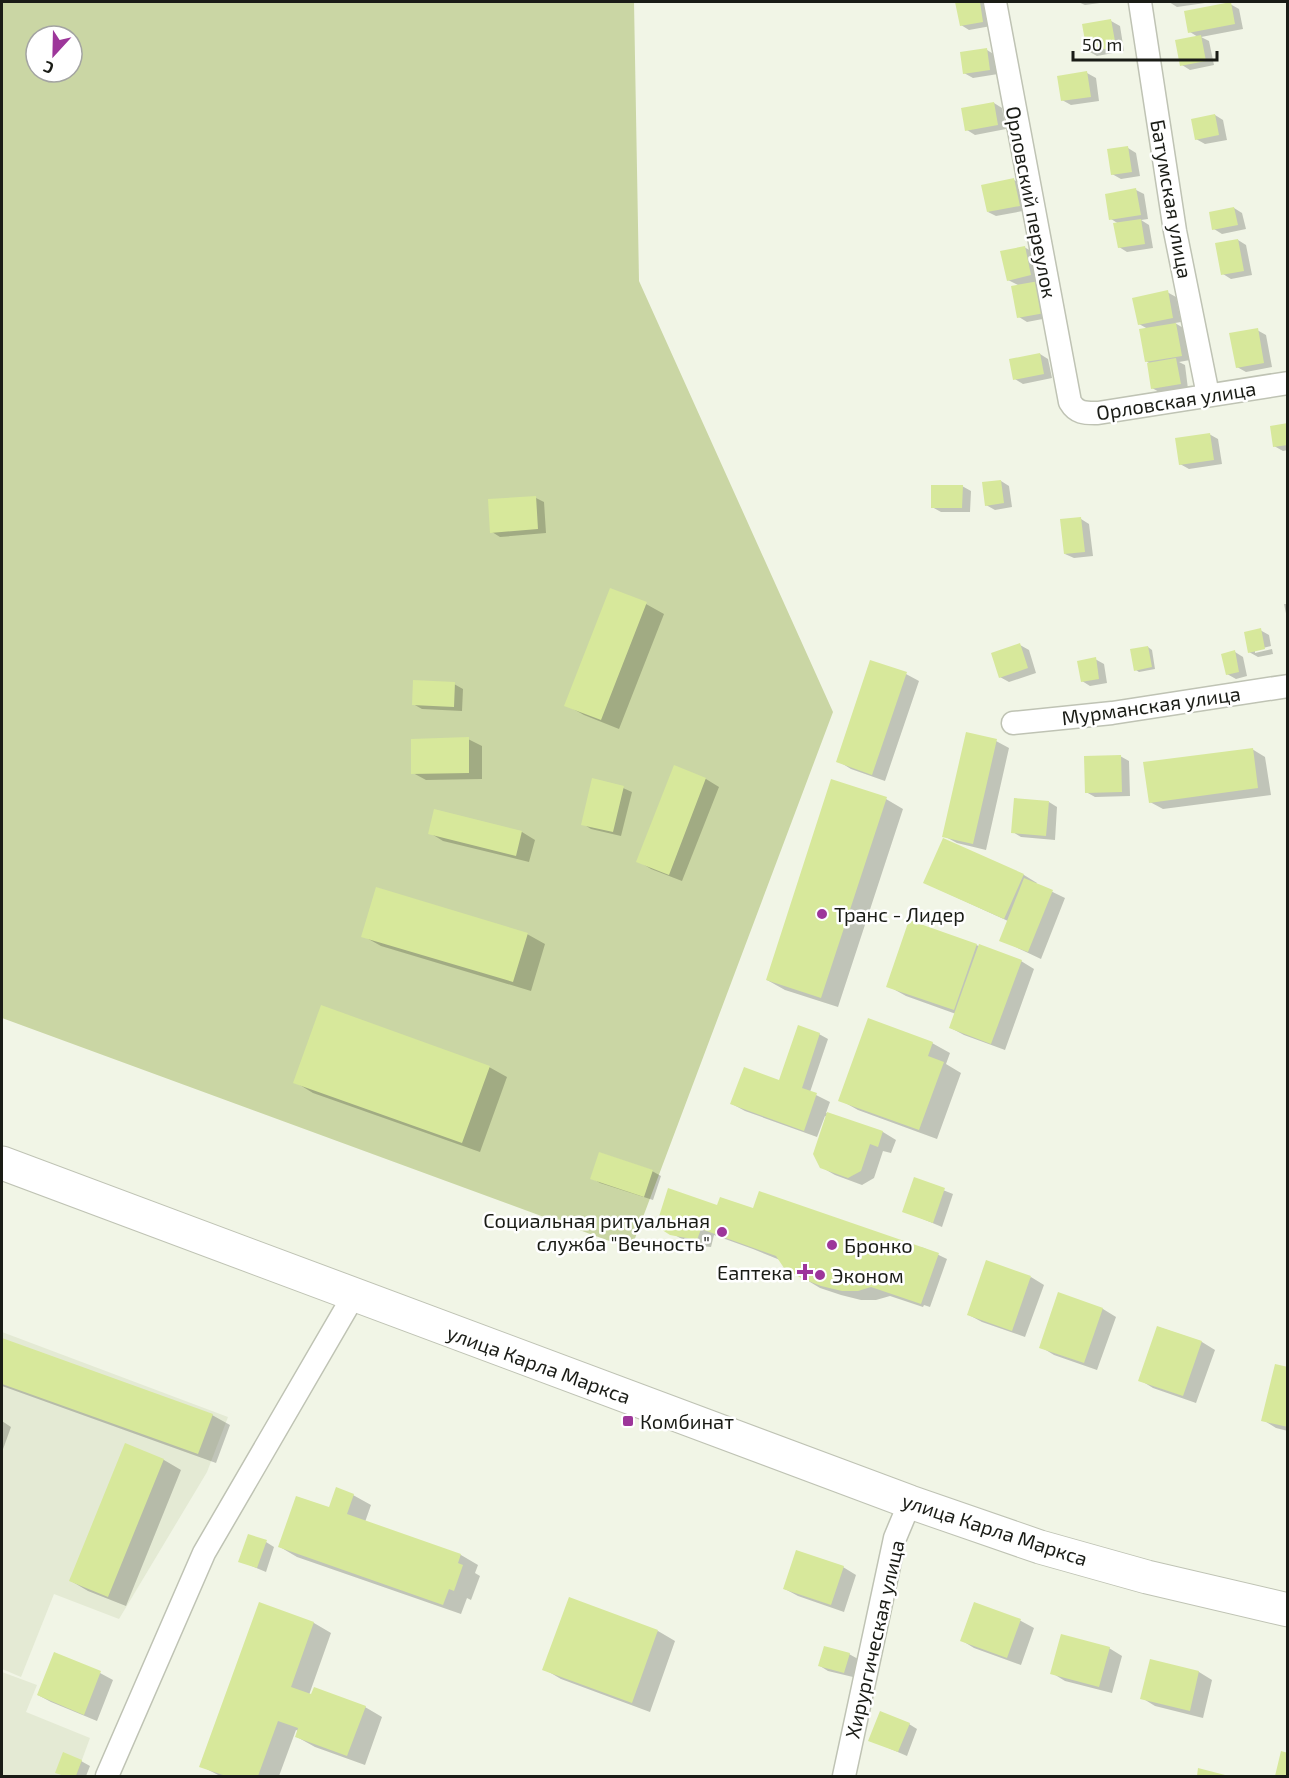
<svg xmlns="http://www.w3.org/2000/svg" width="1289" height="1778" viewBox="0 0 1289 1778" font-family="'Exo 2',sans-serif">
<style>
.built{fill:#e4ead4}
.green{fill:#cad6a4;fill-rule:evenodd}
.shadow{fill:#0003}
.building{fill:#d7e89b}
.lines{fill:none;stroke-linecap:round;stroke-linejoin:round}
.minor-casing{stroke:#bfc3b4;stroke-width:25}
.trunk-casing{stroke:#bfc3b4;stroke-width:35}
.minor{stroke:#fff;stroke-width:22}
.trunk{stroke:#fff;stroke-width:33}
.poi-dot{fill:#9d369a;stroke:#fff;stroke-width:2}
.labels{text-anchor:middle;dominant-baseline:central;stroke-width:5;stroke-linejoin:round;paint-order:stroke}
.street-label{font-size:20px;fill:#1a1c16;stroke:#fff}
.poi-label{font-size:20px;fill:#1a1c16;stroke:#fff;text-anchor:start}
</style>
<rect width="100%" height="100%" fill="#f1f5e6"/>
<!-- built -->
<path class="built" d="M2,1332L228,1417L207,1472L119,1619L54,1594L21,1677L2,1669Z
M2,1672L37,1685L26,1712L90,1738L76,1776H2Z"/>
<!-- green -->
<path class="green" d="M2,2H634L639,281L833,712L631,1249L2,1018ZM36,36H72V72H36Z"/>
<!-- shadow -->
<path class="shadow" d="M957,2H987L991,26L969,30L961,25Z
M1078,2H1107L1085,5Z
M1169,2H1205V3L1177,7Z
M1230,4L1239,9L1243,29L1201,37L1209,41L1214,65L1190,70L1182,65L1198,37L1190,32Z
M1111,21L1120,26L1124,51L1097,56L1088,51Z
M987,50L995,55L998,74L973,78L964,73Z
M1087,73L1096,78L1099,101L1071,105L1062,100Z
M994,103L1002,108L1006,129L975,135L967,130Z
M1215,115L1223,120L1227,140L1205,144L1196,139Z
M1128,148L1136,153L1140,176L1121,179L1112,174Z
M1014,180L1023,185L1028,210L996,216L988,212Z
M1136,190L1144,194L1148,219L1141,220L1149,225L1153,248L1127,252L1119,247V224L1111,219Z
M1234,208L1242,213L1246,229L1222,234L1214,229Z
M1238,240L1246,245L1252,275L1231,279L1223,274Z
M1024,247L1033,252L1039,280L1035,281L1047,288L1053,317L1027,322L1019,317L1020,286L1008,280Z
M1167,292L1176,297L1181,322L1175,323L1185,329L1190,360L1179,362L1185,365L1188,389L1161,393L1152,388V365L1146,361L1148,329L1139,324Z
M1257,330L1266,335L1272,367L1246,372L1237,367Z
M1040,354L1048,359L1052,378L1023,384L1015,379Z
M1288,425V450L1283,451L1274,446Z
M1209,434L1218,439L1222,464L1189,469L1180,464Z
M1001,481L1009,486L1012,507L995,510L986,505Z
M962,486L971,491L970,512H941L932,507Z
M536,498L544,502L546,533L500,537L492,532Z
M1081,519L1089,524L1093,556L1074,558L1065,554Z
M646,604L664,614L619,729L584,715L566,705Z
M1284,604H1288V623Z
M1260,630L1269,635L1271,646L1255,650V653L1272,649L1273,654L1258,657L1249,652Z
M1020,645L1029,650L1036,673L1009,682L1000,677Z
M1148,647L1152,650L1155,669L1139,672L1136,670Z
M1235,652L1243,657L1247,676L1236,679L1227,674Z
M1095,659L1104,664L1107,683L1090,686L1082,681Z
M906,674L919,681L885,781L851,769L838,761Z
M454,684L463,689L462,711L422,709L413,704Z
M468,739L482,746V779L426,780L413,773Z
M996,741L1009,748L986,850L957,843L944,836Z
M1252,749L1265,757L1271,795L1163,809L1150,802Z
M1120,756L1129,761L1130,796L1095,797L1086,792Z
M675,767L706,779L719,787L682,881L651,869L638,861Z
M623,788L632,792L621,836L591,829L583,824Z
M886,799L903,809L838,1007L785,990L767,980Z
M1049,802L1057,807L1055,840L1021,837L1013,832Z
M436,811L522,832L535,840L529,862L443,841L430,833Z
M944,840L1024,875L1037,883L1036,884L1065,898L1041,959L1001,940L1008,921L925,883Z
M527,934L545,944L531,991L381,946L363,936Z
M976,945L1021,961L1034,969L1005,1050L964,1035L951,1028L956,1014L906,996L888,986Z
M819,1034L828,1039L810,1092L830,1102L826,1113L883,1132L896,1140L891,1153L883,1151L874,1178L862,1185L835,1175L821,1167L827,1117L825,1116L817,1137L745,1111L732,1104L780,1082Z
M932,1043L950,1053L946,1064L961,1073L937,1139L858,1110L840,1100Z
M489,1067L507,1077L480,1152L313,1093L295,1082Z
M652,1171L661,1176L653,1200L600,1183L592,1178Z
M915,1179L953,1194L942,1227L904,1211Z
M718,1207L752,1209L924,1248L947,1259L930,1307L924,1305L923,1307L890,1296L876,1300H861L841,1295L820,1288L785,1267L780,1260L753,1249L714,1235L711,1247L700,1246L685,1241L658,1225Z
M1031,1277L1044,1285L1025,1337L982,1322L969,1315Z
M1059,1294L1103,1309L1116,1317L1097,1370L1054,1355L1041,1347Z
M1158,1327L1202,1342L1215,1350L1196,1403L1153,1388L1140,1380Z
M2,1340L212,1415L230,1425L216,1463L2,1386Z
M1288,1369V1431L1276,1428L1263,1420Z
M2,1421L11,1427L2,1452Z
M126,1445L164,1460L181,1470L126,1606L88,1591L71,1581Z
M353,1495L371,1505L365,1522L461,1555L478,1565L475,1573L480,1576L471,1600L467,1598L461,1614L297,1557L280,1547Z
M266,1542L274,1547L266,1572L240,1561Z
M843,1567L856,1575L844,1612L798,1596L785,1589Z
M260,1604L314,1623L331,1633L309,1695L365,1707L382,1717L365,1765L315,1747L297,1737L299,1731L296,1730L279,1776H220L201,1766Z
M974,1604L1021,1621L1034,1628L1021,1665L974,1648L961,1640Z
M658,1631L675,1641L650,1712L561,1679L544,1669Z
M1109,1648L1122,1656L1112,1693L1065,1681L1052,1673Z
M55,1654L100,1673L113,1680L97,1721L51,1702L38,1695Z
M849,1654L858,1659L853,1677L828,1671L820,1666Z
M1151,1661L1199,1672L1212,1680L1203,1718L1155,1706L1142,1698Z
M909,1724L917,1729L907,1756L870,1740Z
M81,1761L90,1766L86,1776L64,1775V1776L57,1772Z"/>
<!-- building -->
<path class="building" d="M955,2H980L983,22L960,26Z
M1231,2L1235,24L1188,33L1184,11Z
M1111,19L1116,47L1087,52L1082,24Z
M1201,35L1206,61L1180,66L1175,40Z
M987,48L990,70L963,74L960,52Z
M1087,71L1091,97L1061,101L1057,76Z
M994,102L998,125L965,131L961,108Z
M1215,114L1219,135L1195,140L1191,119Z
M1128,146L1132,172L1111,175L1107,149Z
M1014,178L1020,206L987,212L981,185Z
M1136,188L1141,215L1109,220L1105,194Z
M1234,207L1238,225L1212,230L1209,212Z
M1141,219L1145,244L1118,248L1113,223Z
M1238,239L1244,271L1221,275L1215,243Z
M1025,246L1031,275L1007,281L1000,251Z
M1039,281L1045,313L1017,318L1011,286Z
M1168,290L1173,318L1138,325L1132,298Z
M1176,323L1182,356L1145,362L1139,329Z
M1258,328L1264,363L1236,368L1229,333Z
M1040,353L1044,374L1013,380L1009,359Z
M1176,358L1181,384L1151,389L1147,363Z
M1288,423V445L1273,447L1270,426Z
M1210,433L1214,460L1179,465L1175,438Z
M1001,480L1004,503L985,506L982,482Z
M931,485H963L962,508H931Z
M536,496L538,529L490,533L488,499Z
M1081,517L1085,552L1064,554L1060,519Z
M610,588L647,602L601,720L564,706Z
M1261,628L1265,649L1248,653L1244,632Z
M1020,643L1028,668L999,678L991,653Z
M1148,646L1152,667L1134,671L1130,649Z
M1235,650L1239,672L1226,675L1221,654Z
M1096,657L1099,679L1081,682L1077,661Z
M870,660L907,672L872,775L836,762Z
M413,680L455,682L454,707L412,705Z
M966,732L997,739L973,844L942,837Z
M469,737V773L411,774V739Z
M1253,748L1258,788L1149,803L1143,762Z
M1121,755L1122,792L1085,793L1084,756Z
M674,765L706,778L669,875L636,862Z
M592,778L624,786L613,832L581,825Z
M831,779L887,797L821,998L766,980Z
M1014,798L1049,801L1046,836L1011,833Z
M434,809L522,831L516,856L428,834Z
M943,838L1024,874L1004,919L923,883Z
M1024,878L1053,890L1028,952L999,941Z
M376,887L528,933L513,982L361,937Z
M909,920L977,944L954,1010L886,987Z
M979,944L1022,960L991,1044L949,1028Z
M321,1005L490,1066L462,1143L293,1083Z
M868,1018L933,1042L928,1056L944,1062L919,1130L838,1101Z
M798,1025L820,1033L802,1088L817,1093L804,1131L730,1104L744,1067L779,1080Z
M827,1112L883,1131L878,1147L870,1144L861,1171L848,1178L820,1168L813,1154Z
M599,1152L653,1170L644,1197L590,1179Z
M914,1177L945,1188L933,1223L902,1212Z
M668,1188L717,1205L720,1197L753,1208L759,1191L939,1253L921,1304L871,1287L858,1291H842L821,1286L801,1278L784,1268L776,1256L701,1229L697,1240L670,1235L656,1226Z
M986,1260L1031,1276L1012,1331L967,1315Z
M1058,1292L1103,1308L1084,1363L1039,1348Z
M1157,1326L1202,1341L1183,1396L1138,1381Z
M2,1338L213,1414L198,1454L2,1384Z
M1275,1364L1288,1367V1427L1261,1421Z
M125,1443L164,1459L108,1597L69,1581Z
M336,1487L354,1494L347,1514L461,1554L458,1563L463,1565L454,1591L449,1589L443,1605L278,1547L296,1496L329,1507Z
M248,1534L267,1540L257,1568L238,1562Z
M796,1550L844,1566L831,1605L783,1589Z
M569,1597L658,1630L632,1703L542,1670Z
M259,1602L314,1622L291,1687L311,1694L314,1687L366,1706L347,1756L295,1737L298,1728L278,1721L258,1776H226L199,1767Z
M974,1602L1021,1619L1007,1658L960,1641Z
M1061,1634L1110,1647L1099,1687L1050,1674Z
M824,1646L850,1653L844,1673L818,1666Z
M54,1652L101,1671L84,1715L37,1695Z
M1150,1659L1199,1671L1190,1711L1140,1699Z
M880,1711L910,1723L898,1752L868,1741Z
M1281,1751L1288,1753V1776H1275Z
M63,1752L82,1760L76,1776H65L55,1773Z
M1198,1768L1229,1776H1197Z"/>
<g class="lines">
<defs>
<path id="minor" d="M995,2L1070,402C1077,414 1086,413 1098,413L1288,383
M1140,2L1175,231L1208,395
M1013,723L1112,713L1288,686
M107,1776L204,1553L354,1295
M844,1776L895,1538L910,1502"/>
<path id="trunk" d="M2,1163L910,1502L1040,1547L1147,1577L1288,1610"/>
</defs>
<!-- minor casing -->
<use href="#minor" class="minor-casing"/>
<!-- trunk casing -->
<use href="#trunk" class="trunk-casing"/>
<!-- minor -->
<use href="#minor" class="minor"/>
<!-- trunk -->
<use href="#trunk" class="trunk"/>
</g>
<!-- markers -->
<g class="poi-dot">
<circle cx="822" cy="914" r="6"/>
<circle cx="722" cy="1232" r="6"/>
<circle cx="832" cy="1245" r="6"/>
<path d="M802 1263h6v6h6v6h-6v6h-6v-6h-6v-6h6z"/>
<circle cx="820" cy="1275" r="6"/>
<rect x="622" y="1415" width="12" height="12" rx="3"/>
</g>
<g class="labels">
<!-- street labels -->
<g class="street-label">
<text transform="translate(1172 199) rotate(80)">Батумская улица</text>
<text transform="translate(1032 202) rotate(79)">Орловский переулок</text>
<text transform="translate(1176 400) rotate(-9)">Орловская улица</text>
<text transform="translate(1151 705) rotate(-8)">Мурманская улица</text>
<text transform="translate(539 1364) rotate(20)">улица Карла Маркса</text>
<text transform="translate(995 1529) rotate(18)">улица Карла Маркса</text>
<text transform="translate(874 1639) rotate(-77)">Хирургическая улица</text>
</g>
<!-- poi labels -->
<g class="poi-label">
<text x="834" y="914">Транс - Лидер</text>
<text x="710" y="1220" text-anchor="end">Социальная ритуальная<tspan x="710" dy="23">служба "Вечность"</tspan></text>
<text x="844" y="1245">Бронко</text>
<text x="793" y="1272" text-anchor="end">Еаптека</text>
<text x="832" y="1275">Эконом</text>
<text x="640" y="1421">Комбинат</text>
</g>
</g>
<!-- border -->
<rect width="1289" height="1778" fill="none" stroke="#1a1c16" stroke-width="6"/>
<!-- north arrow -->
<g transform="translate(54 54) rotate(202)"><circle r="28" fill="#ffffff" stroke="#a3a4a2" stroke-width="1.5"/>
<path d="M0-4.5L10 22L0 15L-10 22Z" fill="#9d369a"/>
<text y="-9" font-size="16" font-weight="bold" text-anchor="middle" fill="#1a1c16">С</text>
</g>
<!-- scale -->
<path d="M1073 51v9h144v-9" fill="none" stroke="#1a1c16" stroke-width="3"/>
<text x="1082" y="51" font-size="18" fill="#1a1c16" stroke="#ffffff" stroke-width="4.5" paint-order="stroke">50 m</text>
</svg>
